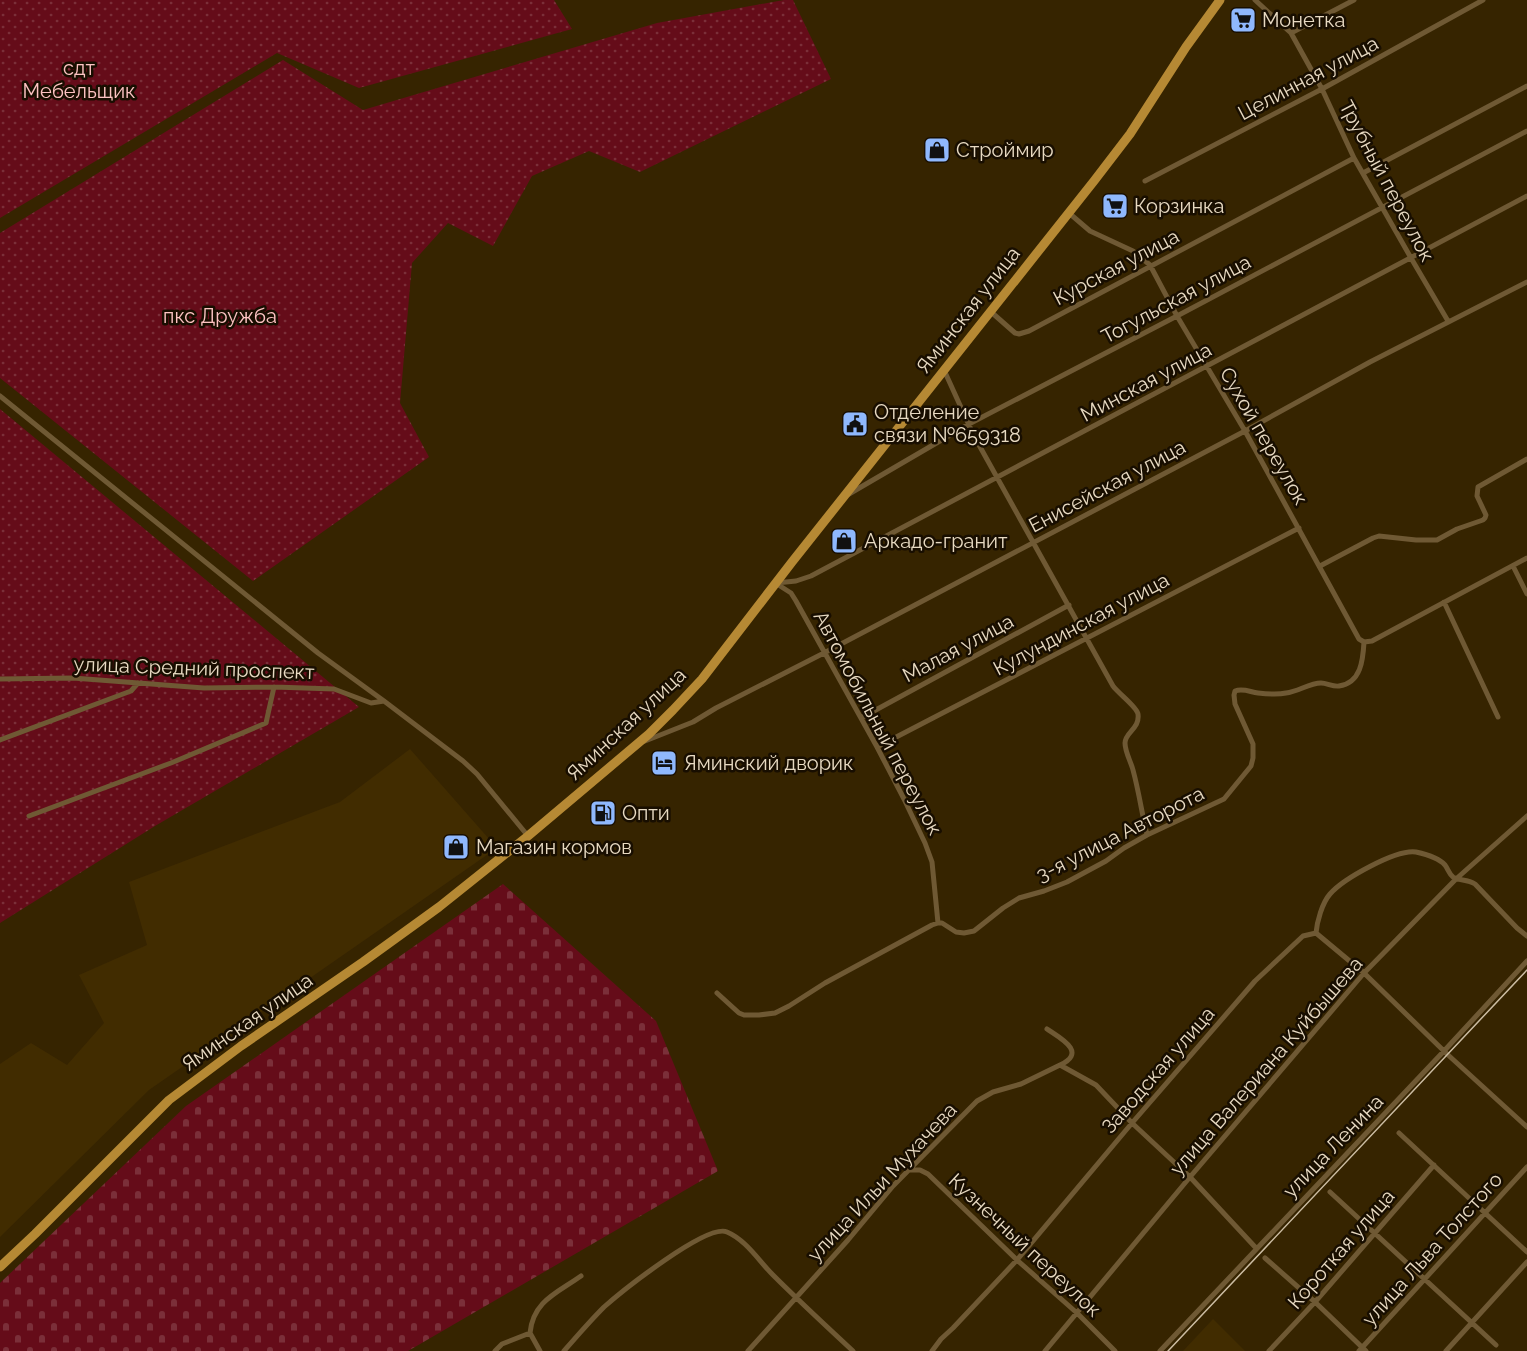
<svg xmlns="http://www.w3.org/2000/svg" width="1527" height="1351" viewBox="0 0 1527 1351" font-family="Raleway,sans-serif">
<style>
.built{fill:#412c00}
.cemetery{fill:url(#cemetery-stones)}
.garden{fill:url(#garden-dots)}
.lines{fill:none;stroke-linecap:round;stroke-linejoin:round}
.street{stroke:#6f5934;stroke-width:5}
.primary{stroke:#b68934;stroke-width:9}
.tram{stroke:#ccbda3;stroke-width:1.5}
.labels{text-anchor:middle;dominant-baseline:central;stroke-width:5;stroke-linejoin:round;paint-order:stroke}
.poi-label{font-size:20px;fill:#e8dac2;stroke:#180e00;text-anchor:start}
.park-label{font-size:20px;fill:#fdc3c2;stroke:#180e00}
.street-label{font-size:20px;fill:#e8dac2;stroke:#180e00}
</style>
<defs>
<pattern id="cemetery-stones" width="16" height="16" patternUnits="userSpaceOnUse" patternTransform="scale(1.5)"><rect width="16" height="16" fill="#650c19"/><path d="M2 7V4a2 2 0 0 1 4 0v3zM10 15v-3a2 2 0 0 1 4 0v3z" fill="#7b2f39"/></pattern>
<pattern id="garden-dots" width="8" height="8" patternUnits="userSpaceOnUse" patternTransform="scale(1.5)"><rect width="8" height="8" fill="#650c19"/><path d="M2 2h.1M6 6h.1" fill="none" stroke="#7b2f39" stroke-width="1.8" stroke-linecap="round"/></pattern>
</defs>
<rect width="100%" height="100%" fill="#362400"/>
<!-- built -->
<path class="built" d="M410,749L497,848L149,1090L0,1237V1064L31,1043L67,1065L104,1023L79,975L147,945L129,882L340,802Z
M1213,1319L1245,1351H1183Z"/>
<!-- cemetery -->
<path class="cemetery" d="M503,884L656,1021L718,1171L408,1351H0V1283L186,1106Z"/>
<!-- garden -->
<path class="garden" d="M0,0H554L572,29L359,88L277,53L0,218Z
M784,0H793L831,79L640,172L589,151L532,176L493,246L448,223L412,263L400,403L429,457L253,581L0,378V233L283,60L363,110L657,23Z
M0,409L359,707L155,826L0,923Z"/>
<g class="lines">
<!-- street -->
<path class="street" d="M1255,0L1291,33L1322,89L1354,158L1411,258L1448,321
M1291,33L1354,0
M1363,173L1527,86
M1145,181L1322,89L1483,0
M1069,213L1090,231L1133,251L1150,265L1177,316L1245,431L1359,639L1364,642
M990,311L1015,333L1019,334L1029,331L1354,158
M944,370L974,436L1113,686C1119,694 1137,707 1138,714C1140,729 1125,732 1125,743C1125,752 1131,762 1133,770C1139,792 1142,814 1147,835
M0,396L318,653L384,701L463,761L477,774L528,836
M849,494L969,424L1177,316L1527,131
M1320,566L1373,538L1379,536L1416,540H1437L1457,529L1483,520L1485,518L1486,515L1477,496L1478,487L1527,459
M1513,566L1527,594
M776,583L796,581L811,576L1527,196
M777,584L791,593L796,601L877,747L904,799L925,843L932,862L938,923
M1444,602L1498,717
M1364,642L1372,641L1527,558
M0,679L73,678L204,688L274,687L334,689L371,703L384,701
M861,718L1069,605
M0,740L131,691L138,683
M645,741L693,722L716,708L824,653L1245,431L1370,362L1527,282
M877,747L1299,528
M29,816L171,763L266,723L274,687
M1316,933L1364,973L1447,1054L1527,1127
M717,993L739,1013L744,1015H759L775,1013L789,1006L825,983L932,925L938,923H942L956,932L964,933L974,931L1003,908L1019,898L1044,891L1067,882L1106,861L1124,848L1147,835L1224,799L1251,766L1253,758V744L1235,704L1234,695L1235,691C1243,688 1250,692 1258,693C1267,694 1277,695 1286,693C1298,692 1309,683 1321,683C1327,683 1333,687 1339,686C1361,683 1363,660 1364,642
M1047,1029C1060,1038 1088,1052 1060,1065L1096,1085L1132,1123L1190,1177L1256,1248
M1399,1133L1527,1252
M910,1170H920L928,1174L1017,1260L1077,1313L1115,1351
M1330,1192L1496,1345
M1265,1258L1315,1302L1366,1351
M530,1333L540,1351
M495,1351L502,1344L530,1333C533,1301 557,1293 581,1276
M564,1351C577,1336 590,1321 604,1307C621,1292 707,1223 727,1232C746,1240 759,1261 773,1275C799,1301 826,1326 853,1351
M748,1351L848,1240L893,1186L977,1101L993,1092L1021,1084L1060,1065
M932,1351L941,1339L953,1328L1017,1260L1132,1123L1255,981L1303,936L1316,933C1317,922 1322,903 1330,894C1343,879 1396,849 1416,852C1425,854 1439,858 1445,865C1448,869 1449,874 1453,877C1459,881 1467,879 1475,884L1517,928L1527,936
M1045,1351L1190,1177L1364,973L1456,879L1527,816
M1160,1351L1444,1051L1527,961
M1269,1351L1315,1302L1434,1165
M1359,1351L1527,1167
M1446,1351L1527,1262"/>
<!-- primary -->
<path class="primary" d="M0,1267L35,1234L169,1100L241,1046L363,962L439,907L528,836L649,734L673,710L702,679L792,562L1094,181L1130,134L1186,47L1220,0"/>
<!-- tram -->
<path class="tram" d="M1168,1351L1527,970"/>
</g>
<!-- icons -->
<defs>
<symbol id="supermarket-square" viewBox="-11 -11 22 22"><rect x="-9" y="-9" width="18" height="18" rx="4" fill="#8fb8fd" stroke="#180e00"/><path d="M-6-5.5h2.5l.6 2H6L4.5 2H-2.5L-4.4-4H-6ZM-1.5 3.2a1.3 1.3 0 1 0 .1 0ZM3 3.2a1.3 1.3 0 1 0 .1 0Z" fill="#111"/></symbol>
<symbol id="shop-square" viewBox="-11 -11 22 22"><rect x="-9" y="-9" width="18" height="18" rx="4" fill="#8fb8fd" stroke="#180e00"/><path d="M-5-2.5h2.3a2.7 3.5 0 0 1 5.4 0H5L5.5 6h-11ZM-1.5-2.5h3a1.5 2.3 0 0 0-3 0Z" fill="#111"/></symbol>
<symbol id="civic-square" viewBox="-11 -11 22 22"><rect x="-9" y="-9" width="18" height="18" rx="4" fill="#8fb8fd" stroke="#180e00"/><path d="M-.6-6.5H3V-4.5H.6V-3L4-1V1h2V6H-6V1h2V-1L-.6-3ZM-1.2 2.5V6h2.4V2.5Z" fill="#111"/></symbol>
<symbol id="hotel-square" viewBox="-11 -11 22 22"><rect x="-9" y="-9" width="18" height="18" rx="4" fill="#8fb8fd" stroke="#180e00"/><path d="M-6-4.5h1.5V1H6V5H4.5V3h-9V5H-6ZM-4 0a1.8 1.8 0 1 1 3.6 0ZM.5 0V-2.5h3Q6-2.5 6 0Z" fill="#111"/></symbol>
<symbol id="fuel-square" viewBox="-11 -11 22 22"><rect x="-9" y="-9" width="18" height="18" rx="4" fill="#8fb8fd" stroke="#180e00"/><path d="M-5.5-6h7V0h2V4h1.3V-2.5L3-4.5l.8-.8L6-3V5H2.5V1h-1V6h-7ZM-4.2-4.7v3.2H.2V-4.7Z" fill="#111"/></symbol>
</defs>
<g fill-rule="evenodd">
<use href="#supermarket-square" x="1228" y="5" width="30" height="30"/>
<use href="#shop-square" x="922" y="135" width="30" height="30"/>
<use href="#supermarket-square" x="1100" y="191" width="30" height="30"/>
<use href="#civic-square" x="840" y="409" width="30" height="30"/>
<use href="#shop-square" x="829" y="526" width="30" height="30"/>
<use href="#hotel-square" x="649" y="748" width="30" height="30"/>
<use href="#fuel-square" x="588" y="798" width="30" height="30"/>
<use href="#shop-square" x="441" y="832" width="30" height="30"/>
</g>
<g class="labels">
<!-- poi labels -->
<g class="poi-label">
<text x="1262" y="20">Монетка</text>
<text x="956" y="150">Строймир</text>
<text x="1134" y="206">Корзинка</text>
<text x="874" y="412">Отделение<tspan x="874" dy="23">связи №659318</tspan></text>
<text x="864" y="541">Аркадо-гранит</text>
<text x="684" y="763">Яминский дворик</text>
<text x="622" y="813">Опти</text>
<text x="476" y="847">Магазин кормов</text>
</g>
<!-- park labels -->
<g class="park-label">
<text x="79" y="68">сдт<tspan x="79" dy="23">Мебельщик</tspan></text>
<text x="220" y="316">пкс Дружба</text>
</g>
<!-- street labels -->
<g class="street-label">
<text transform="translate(1308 78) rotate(-28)">Целинная улица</text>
<text transform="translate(1387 181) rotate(62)">Трубный переулок</text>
<text transform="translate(1116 267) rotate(-28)">Курская улица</text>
<text transform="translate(1176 299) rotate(-28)">Тогульская улица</text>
<text transform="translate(968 310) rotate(-52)">Яминская улица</text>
<text transform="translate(1146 382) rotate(-28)">Минская улица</text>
<text transform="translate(1264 436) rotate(60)">Сухой переулок</text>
<text transform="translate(1107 486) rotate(-28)">Енисейская улица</text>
<text transform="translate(1081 624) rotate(-28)">Кулундинская улица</text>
<text transform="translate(958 648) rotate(-28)">Малая улица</text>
<text transform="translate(194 668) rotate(2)">улица Средний проспект</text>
<text transform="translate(878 723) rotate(62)">Автомобильный переулок</text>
<text transform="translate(626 724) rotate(-43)">Яминская улица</text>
<text transform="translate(1120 834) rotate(-27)">3-я улица Авторота</text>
<text transform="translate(247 1022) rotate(-35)">Яминская улица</text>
<text transform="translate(1266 1066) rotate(-49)">улица Валериана Куйбышева</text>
<text transform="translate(1158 1070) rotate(-49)">Заводская улица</text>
<text transform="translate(1333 1146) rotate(-46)">улица Ленина</text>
<text transform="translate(882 1182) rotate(-47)">улица Ильи Мухачева</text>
<text transform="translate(1025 1245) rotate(43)">Кузнечный переулок</text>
<text transform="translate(1341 1249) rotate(-49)">Короткая улица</text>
<text transform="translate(1432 1249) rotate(-48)">улица Льва Толстого</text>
</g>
</g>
</svg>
